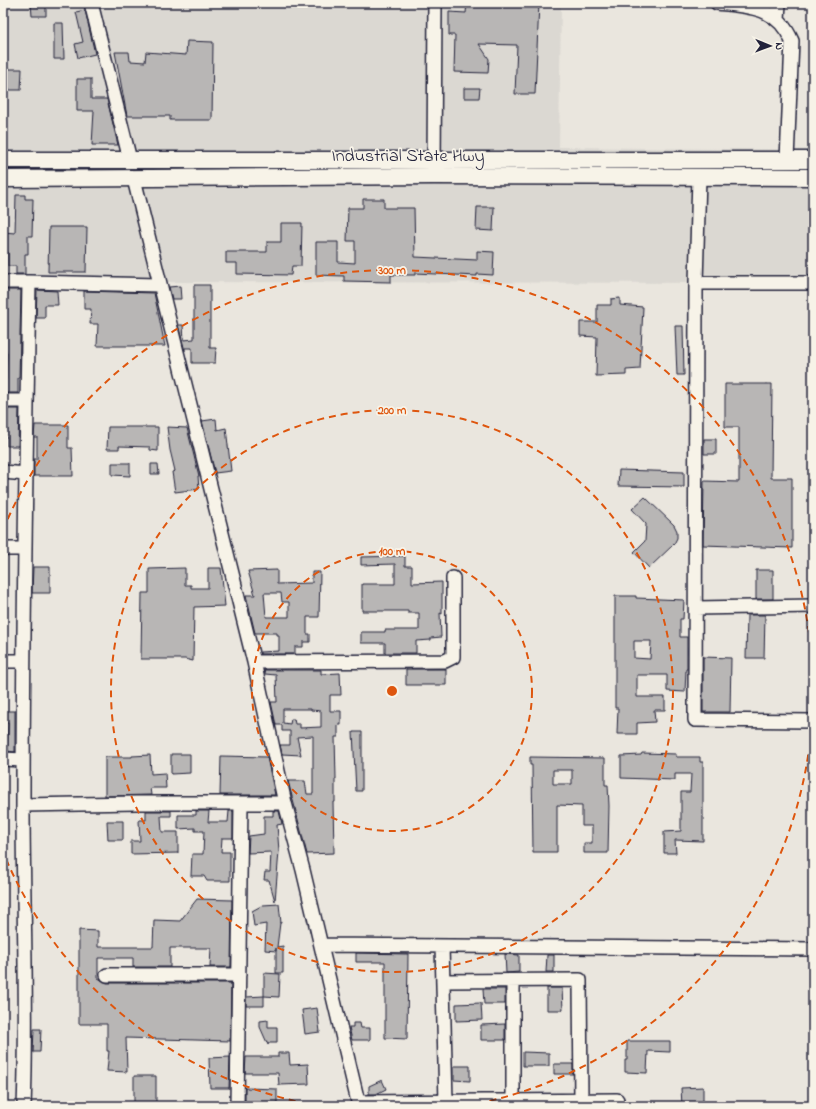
<svg xmlns="http://www.w3.org/2000/svg" width="816" height="1109" viewBox="0 0 816 1109" font-family="'Indie Flower',sans-serif">
<style>
.built{fill:#dbd8d2}
.building{fill:#b8b6b5;stroke:#22223b;fill-rule:evenodd}
.lines{fill:none;stroke-linecap:round;stroke-linejoin:round}
.minor-casing{stroke:#22223b;stroke-width:16}
.major-casing{stroke:#22223b;stroke-width:19}
.minor{stroke:#f7f3e8;stroke-width:13}
.major{stroke:#f7f3e8;stroke-width:16}
.ring{fill:none;stroke:#de560e;stroke-width:2;stroke-dasharray:7 5}
.labels{text-anchor:middle;dominant-baseline:central;stroke-width:3.5;stroke-linejoin:round;paint-order:stroke}
.street-label{font-size:18px;fill:#22223b;stroke:#f7f3e8}
.centre{fill:#de560e;stroke:#f7f3e8;stroke-width:2}
.ring-label{font-size:12px;text-anchor:middle;font-weight:bold;fill:#de560e;stroke:#f7f3e8;stroke-width:3.5;stroke-linejoin:round;paint-order:stroke}
</style>
<rect width="100%" height="100%" fill="#eae6de"/>
<filter id="ink" filterUnits="userSpaceOnUse"><feTurbulence type="fractalNoise" baseFrequency=".025" numOctaves="2"/><feDisplacementMap in="SourceGraphic" scale="8" xChannelSelector="R" yChannelSelector="G"/><feConvolveMatrix kernelMatrix="1 2 1 2 8 2 1 2 1" color-interpolation-filters="sRGB"/></filter>
<g filter="url(#ink)">
<!-- built -->
<path class="built" d="M3,3H561L559,147L813,150V283L154,282L3,280Z"/>
<!-- building -->
<path class="building" d="M31,3H46V16H32Z
M467,3H539L535,94H515L517,45L479,44L489,59L488,73L454,72L455,35H449V12L466,13Z
M85,10L95,54L78,58L75,44L83,42L76,12Z
M54,23H63L64,59H54Z
M187,41L213,42L212,120H170V116H127L115,52H129L130,61L145,62L146,52L186,55Z
M3,69H22L21,90H3Z
M77,79H91V99H107L118,145H92L94,111H77Z
M464,88H480L479,98H464Z
M16,195H25V199H33L32,236H28V254H25V274H16V266H8V252H3V232L15,233Z
M363,199H384V208H414L415,257L477,260V251L494,252L493,275L477,274V276L415,273V275H391V282L344,281V276L316,275V242H338V262L355,263V241H347L348,208H363Z
M477,207H494L493,231L476,230Z
M281,223H302L301,266H292L291,275L237,274V263H226V252H267V242H281Z
M49,227H87L86,272H48Z
M194,285H210V348H216L215,363H192V348H185V351L178,325H183L184,340L194,339Z
M180,286L181,299H172L169,287Z
M3,290H21L19,378H18V393H3V379L6,380L7,352H3Z
M37,290L57,291L58,305H45V318H36Z
M84,291L154,293L165,346H97L98,324H90L91,309H84Z
M620,298V305L643,307L640,369L626,370V375L596,376L597,337L580,336V322H597V305H611V299Z
M675,326H683L684,375H677Z
M725,384H772L771,478H792V548L703,545L704,481L739,482V427H725Z
M3,409H19L18,446H7V437H3Z
M216,419L217,430L226,428L231,471L215,473L202,421Z
M35,425H68V448H72L73,476H34V459H37V437H34Z
M108,427H158V451L150,450V447L119,446V449H107Z
M167,427L187,428L199,476H198L199,489L175,492L172,472L175,471L170,450Z
M704,439H716V454H704Z
M112,463H130V476L112,475Z
M151,464H158L159,474H151Z
M619,470L684,472V487L618,486Z
M645,497L674,525L677,531V538L674,544L649,568L634,552L645,541L646,524L632,509Z
M405,556V566H412V583L442,582V614L440,613L441,637L431,638V640L416,641V653H385V643H361V632H385V630H419V613H408V611H362V584H395V564L361,565V557Z
M33,567H50V593H32Z
M185,568V585H191V588H208V568H221L225,606L194,607L193,661L185,659H141L142,593H149V569Z
M277,570V584L312,583V572H320L319,617H307V634H310V642H303V647H295V654H260V652L279,651V635H277V633H255L246,595H255L248,571ZM264,593H281L282,602H289V617H266Z
M756,570H773V599H756Z
M615,596H636V598L684,600L683,619H680V637H687V669H686L685,692L667,691V675H637V697H665V710H654L655,722L637,723V734H617L618,708H615ZM634,641H651L650,659L634,658Z
M747,615H765L764,658H746Z
M703,657L731,658L730,712H703Z
M406,669H446V685H406Z
M264,670H321V674L340,673L341,695H330V711H341V725H338V737H335L336,779H335V802H333L334,853L307,854L288,781H305L307,794H313V736L297,737L301,755L282,754L280,745H290V731H282V725H276L271,702H277L276,675L265,674ZM283,709H311V710L321,711V727L300,728V724H295L294,719H291L290,724L283,723Z
M5,711H15V752L7,751L8,723H6Z
M353,732H362V791H356Z
M642,753L676,754V757H700V762H703V841L675,840L676,853H664V832L681,831V792H690L691,774H675V780L621,778V756L641,755Z
M171,754H190V773L171,774Z
M150,755L151,774L165,773L166,788H150L151,795L105,796V757H132V756Z
M221,756L267,757L275,795H220Z
M530,757L605,758V785H608L609,806L608,853H584V843H592V826H582V806L557,805V852H533L532,765H530ZM553,770H572V784H553Z
M146,811H171V816H161L162,832H178V853L131,854V841H140L139,820H146Z
M196,811H209L208,822H228L229,811H233V838H222L221,852H230V881H207L204,876H191L192,854H203L204,831H195V828L178,829V815H196Z
M273,811H279L282,824L277,825L279,851L275,901L269,880H264L265,872H270L271,852L248,853L249,836L264,834V816H273Z
M107,821H123V840H108Z
M197,899L232,900L231,967H210L211,948H170V967H133V958H98V978L107,983H231L230,1041L126,1038L127,1072L107,1071L109,1051H107V1024H79V930L98,931V947H153L154,920L180,921Z
M279,904L281,923H280L277,947L283,946V973H276V948V951L265,950L266,924L254,926L252,911L263,905Z
M356,953L408,954L407,1039L385,1038V962H356Z
M505,954L519,955V972L506,973Z
M547,955H554V972H546Z
M264,973L280,974L279,997L264,996Z
M547,988H562L563,1010H547Z
M483,989H505V1004H484Z
M264,996V1006H246V997Z
M481,1003L482,1020L456,1021V1004Z
M317,1008L320,1032L305,1034L302,1010Z
M268,1020V1027H277V1043H269L268,1045L260,1027V1021Z
M353,1023H360L361,1028H370V1040H352L349,1027H353Z
M505,1024V1040H481V1025Z
M34,1029H41L40,1052H33Z
M627,1041H670V1052L648,1051L647,1073L625,1072V1060H627Z
M523,1052L549,1053V1066H523Z
M278,1053H289L290,1065L308,1064L309,1084L279,1085L278,1073H245L246,1057H278Z
M230,1057L229,1088H210L209,1058Z
M554,1064H573V1074H554Z
M454,1066H470V1081L454,1080Z
M134,1076H156V1103H134Z
M382,1080L386,1089L376,1094H369V1086Z
M703,1087V1106H682L681,1088Z
M245,1088L277,1089V1106H245Z"/>
<g class="lines">
<defs>
<path id="minor" d="M91,3L130,160
M717,3C750,7 777,6 792,41L787,160
M778,20L779,3
M434,169L435,3
M699,177L696,283L695,720L813,721
M134,179L254,662L285,803L303,870L359,1106
M3,282H29
M696,283H813
M3,401H27
M3,472L26,474
M3,549H24
M696,608L813,606
M3,661H23
M254,662L445,661L453,657V578
M3,759L23,760
M23,805L136,803H285
M321,945L813,949
M442,946L446,1102
M107,975H239
M443,981L580,980L581,1100
M513,981V1101
M358,1102L617,1100
M24,1106C28,1007 23,907 23,808C23,633 26,457 29,282L159,285
M237,1106L241,803"/>
<path id="major" d="M3,160H813
M3,179L434,176L813,177"/>
</defs>
<!-- minor casing -->
<use href="#minor" class="minor-casing"/>
<!-- major casing -->
<use href="#major" class="major-casing"/>
<!-- minor -->
<use href="#minor" class="minor"/>
<!-- major -->
<use href="#major" class="major"/>
</g>
</g>
<!-- distance rings -->
<g class="ring">
<circle cx="392" cy="691" r="140"/>
<circle cx="392" cy="691" r="281"/>
<path d="M813 695A421 421 0 0 1 465 1106M319 1106A421 421 0 0 1 3 852M3 530A421 421 0 0 1 813 687"/>
</g>
<g class="labels">
<!-- street labels -->
<g class="street-label">
<text x="408" y="157">Industrial State Hwy</text>
</g>
</g>
<circle cx="392" cy="691" r="6" class="centre"/>
<g class="ring-label">
<text x="392" y="274">300 m</text>
<text x="392" y="414">200 m</text>
<text x="392" y="555">100 m</text>
</g>
<!-- margin -->
<rect width="816" height="1109" fill="none" stroke="#f7f3e8" stroke-width="16"/>
<rect x="8" y="8" width="800" height="1093" fill="none" stroke="#22223b" stroke-width="1.5" filter="url(#ink)"/>
<!-- north arrow -->
<g transform="translate(770 46) rotate(91)" stroke="#f7f3e8" stroke-width="3" paint-order="stroke">
<path d="M0-3L7 15L0 10L-7 15Z" fill="#22223b"/>
<text y="-6" font-size="11" font-weight="bold" text-anchor="middle" fill="#22223b">N</text>
</g>
</svg>
